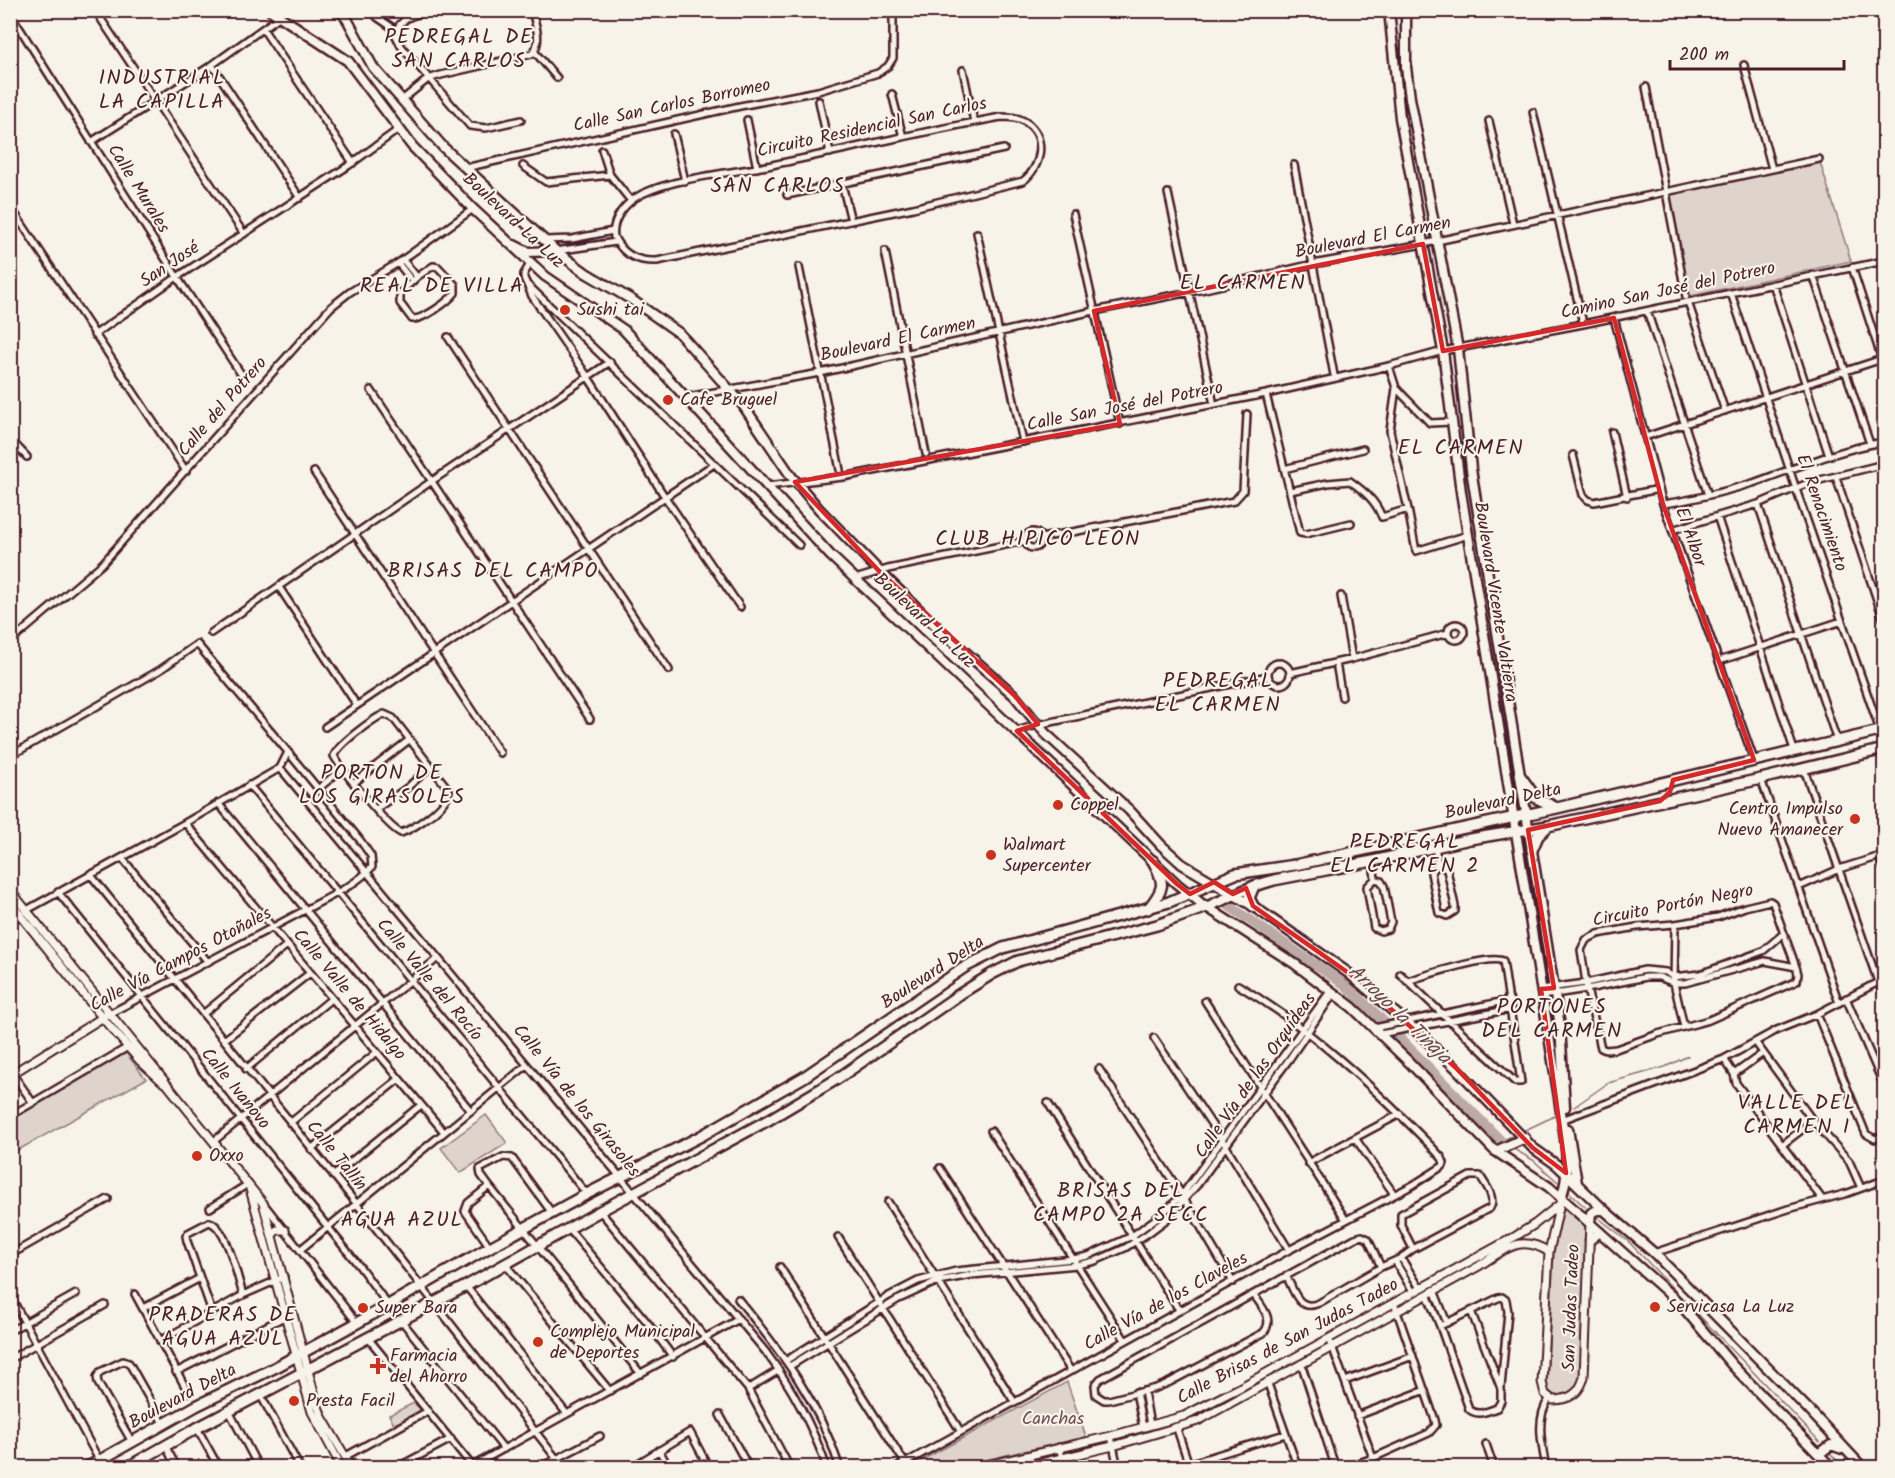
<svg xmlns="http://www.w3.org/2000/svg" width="1895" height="1478" viewBox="0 0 1895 1478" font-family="Kalam,sans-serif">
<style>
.park{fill:#ded4cc;stroke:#947a7c;stroke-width:1.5}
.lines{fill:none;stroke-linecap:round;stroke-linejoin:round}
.stream{stroke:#8e7275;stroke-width:1.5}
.river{stroke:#bcaaa7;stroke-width:10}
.minor-casing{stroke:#4a1f2b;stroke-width:10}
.tertiary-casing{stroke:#4a1f2b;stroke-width:11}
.secondary-casing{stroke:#4a1f2b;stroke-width:13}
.primary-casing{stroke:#4a1f2b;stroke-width:14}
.minor{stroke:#f7f3e8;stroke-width:5}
.tertiary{stroke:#f7f3e8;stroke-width:7}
.secondary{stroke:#f7f3e8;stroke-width:8}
.primary{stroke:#f7f3e8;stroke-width:9}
.marked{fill:none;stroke:#d62828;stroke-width:4.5;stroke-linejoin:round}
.poi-dot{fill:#c8321e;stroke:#f7f3e8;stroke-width:2}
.labels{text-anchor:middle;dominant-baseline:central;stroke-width:4.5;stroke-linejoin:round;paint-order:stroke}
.street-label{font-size:18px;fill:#4a1f2b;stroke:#f7f3e8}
.poi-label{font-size:18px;fill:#4a1f2b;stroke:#f7f3e8;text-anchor:start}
.park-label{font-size:18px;fill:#6f4c53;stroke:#f7f3e8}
.water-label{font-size:20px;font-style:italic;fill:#6c4950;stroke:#f7f3e8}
.quarter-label{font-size:21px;letter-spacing:1.5px;fill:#4a1f2b;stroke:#f7f3e8}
</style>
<rect width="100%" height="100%" fill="#f7f3e8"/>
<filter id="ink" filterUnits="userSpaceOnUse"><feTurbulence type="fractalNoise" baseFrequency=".0167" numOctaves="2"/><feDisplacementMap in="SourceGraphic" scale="12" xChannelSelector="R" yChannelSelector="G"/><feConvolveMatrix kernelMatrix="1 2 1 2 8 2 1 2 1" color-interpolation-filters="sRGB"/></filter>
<g filter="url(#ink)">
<!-- park -->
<path class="park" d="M1819,159L1851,261L1686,297L1666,191Z
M126,1053L146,1079L11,1154V1120Z
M486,1115L507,1143L460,1173L441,1148Z
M1564,1204L1588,1226L1582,1381C1573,1392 1565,1396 1551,1396L1548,1391L1547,1383L1554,1250Z
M1067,1382L1086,1437L953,1467H909Z
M414,1403L423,1412L394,1424L389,1415Z"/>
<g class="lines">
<!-- stream -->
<path class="stream" d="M1574,1107L1608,1083L1665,1067L1688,1056
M1523,1131L1557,1115
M1503,1142L1501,1141L1512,1136
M1512,1148L1533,1160L1558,1182
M1569,1192L1585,1207
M1596,1216L1628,1241L1682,1298
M1693,1309L1820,1442
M1829,1452L1844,1468"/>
<!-- river -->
<path class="river" d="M1229,906L1344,984L1379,1017L1501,1141"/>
<defs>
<path id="minor" d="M95,10L244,234
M438,10C420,14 401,14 395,34L401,46L470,126L486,128L521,120
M10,13L177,277L245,380
M377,17L396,30
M263,29L353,163
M534,51L557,78
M212,65L300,198
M1744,65L1772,169
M963,70L974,122
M1646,87L1686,297
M892,94L903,137
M402,100L428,79L441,75L532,54C543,41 535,25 532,10
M819,101L830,153
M1533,112L1582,319
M1001,117C1009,117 1017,117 1024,121C1048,135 1042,167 1023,181L913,208L657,261C638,262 623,255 614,237C611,219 626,202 642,194C678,177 732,173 772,165C849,149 925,131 1001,117Z
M747,120L757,168
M1489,121L1513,224
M674,134L685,181
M91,142L212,65L279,17
M602,150L610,175
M1294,165L1334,375
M523,166L546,182L610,175L631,201
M465,168L740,106L818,91L878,73L888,66L893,58V19L890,10
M842,184L851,221
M1168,193L1213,400
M787,195L1004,149
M10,206L186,471
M1073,214L1120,424
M977,233L1023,442
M544,240L572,239L613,231
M556,251L616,242
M885,251L926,454
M403,260L417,277
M398,263L412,281
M530,264L524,274V278L532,296L588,377L665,497L740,607
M433,266L438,267L455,285V293C448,302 423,320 412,319L400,303V293L417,277Z
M799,267L840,470
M1852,267L1884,366
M1813,275L1870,444
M1773,284L1829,456
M529,286L799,545
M1731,293L1796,489L1884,742
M1688,302L1725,411
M1647,311L1708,495
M1614,318L1663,504L1754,760
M94,335L177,277L348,166L399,129
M448,337L669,670
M1389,366L1396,388L1390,431L1408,509L1416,551L1468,535
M1396,388L1430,423L1451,422
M371,390L590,719
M1266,394L1300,533L1306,534L1351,523
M687,397L820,373L1094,311L1205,289L1313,264L1423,244L1819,159
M1612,432L1627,497
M1645,437L1882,359
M10,439L27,457
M1573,455L1583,495L1588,500L1594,502L1659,489
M1879,465L1884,480
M1284,469L1363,449
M314,472L500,753
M1836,477L1884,621
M767,486L843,477L1266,394L1389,366L1443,351L1583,324L1884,261
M1290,491L1328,483L1350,481C1365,492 1375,500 1382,517L1408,509
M1663,504C1694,500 1723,492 1753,483C1796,468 1839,449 1884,442
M1758,504L1837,741
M1717,516L1794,750
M1672,530L1758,504L1808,483L1884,464
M1025 540a8 8 0 1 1 16 0a8 8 0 1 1-16 0Z
M1041,538L1234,501L1243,491L1247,414
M855,579L888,569L1025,541
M279,587L356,704
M1341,596L1352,659
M1448 632a8 8 0 1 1 16 0a8 8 0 1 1-16 0Z
M211,633L432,481L610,362
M10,642L102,564L331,307L350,292L398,263L473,209
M1719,661L1842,621
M1336,663L1342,697
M1268 674a11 11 0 1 1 22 0a11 11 0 1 1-22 0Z
M1290,673L1352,659L1448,633
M384,714L393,718L449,790C448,806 415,828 401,833C388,828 342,770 334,756C338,744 373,719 384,714Z
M325,727L714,464
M1017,731L1037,725L1268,676
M10,756L160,670L197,644L288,752L280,768
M280,768L765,1351C792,1387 812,1425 827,1468
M1804,769L1878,982L1884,994
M1761,779L1839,1003
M355,782L409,740
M249,785L587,1194
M319,788L342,769
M218,803L471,1111
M376,809L408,787L430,767
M185,823L444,1132
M1435,847L1438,864
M1880,856L1884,869
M122,858L208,962
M1373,861L1375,879
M1438,864L1447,870L1455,906V911L1447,916L1439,913L1431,873Z
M90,874L356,1203L556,1458
M1375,879L1381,881L1384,886L1391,922L1388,929L1381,931L1374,928L1367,887Z
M1799,887L1839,869L1884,855
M58,892L360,1267L388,1305
M1770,901L1773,903L1796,967L1798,974L1797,981L1709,1020L1658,1034L1616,1049L1606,1050L1601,1048L1587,989L1581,950L1586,940L1598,934L1637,927L1675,924L1718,917L1745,907Z
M25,911L185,823L280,768
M1675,924L1674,983L1684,1027
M1400,974L1515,1082H1521L1503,961C1490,954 1424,976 1407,981
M1541,989L1586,983L1645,970L1666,972L1673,977L1700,974L1763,951L1783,934
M1542,996L1587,989L1646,977H1659L1674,983H1685L1765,961L1796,967
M1846,998L1884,1086
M1205,1001L1346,1220
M111,1013L305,910C327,898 355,886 372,867L371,856L360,840L288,752
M203,1014L287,945
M1817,1014L1866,1134L1875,1139L1884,1135
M1374,1028L1510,1000
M1380,1034L1511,1009
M1154,1038L1226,1146L1289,1250
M224,1040L310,973
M1756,1043L1813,1121L1849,1161L1861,1188
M1763,1053L1734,1074L1736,1083L1822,1199
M1724,1059L1734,1074
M246,1069L331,999
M1099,1069L1182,1195L1233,1282
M13,1074L33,1103
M1048,1103L1179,1310
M10,1116L128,1047
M1567,1118L1724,1059L1777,1030L1817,1014L1884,979
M290,1123L377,1052
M991,1131L1125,1340
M1355,1138L1394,1194
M214,1141L438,958
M1782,1145L1813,1121
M311,1149L399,1079
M1308,1163L1400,1114
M940,1168L1071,1371
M333,1176L421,1105
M489,1186L468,1203L465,1211L490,1247
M888,1202L1015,1403
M264,1204L357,1323
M210,1208L248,1184
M600,1211L748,1389L790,1468
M552,1213L512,1158L503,1157L480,1169L481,1175L489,1186L641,1374
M568,1228L647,1322L673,1357
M838,1237L961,1432
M301,1249L527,1065
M1654,1253L1788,1209L1848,1193L1881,1181
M10,1255L108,1199
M1401,1258L1420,1288
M1395,1261L1413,1292
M505,1264L610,1391
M780,1267L905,1463
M1287,1277C1294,1292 1299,1312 1319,1303L1381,1267L1401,1258L1413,1249L1490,1208C1496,1198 1486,1185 1480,1176H1470L1401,1214V1225L1413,1249
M466,1286L567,1414
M1434,1290L1447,1323
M135,1294L188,1392
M1427,1294L1440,1326L1469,1409C1477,1417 1488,1411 1497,1408L1501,1401V1387L1508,1312L1506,1300L1502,1297L1498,1298L1440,1326
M10,1295L99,1460
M1254,1295C1262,1307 1275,1320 1263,1333L1168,1383L1156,1388L1109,1400H1104L1096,1395L1095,1385L1100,1379L1355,1238L1362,1236L1368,1239L1381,1267
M738,1299C782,1353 818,1400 840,1468
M143,1308L200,1278
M1471,1311L1500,1386
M212,1312L187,1241L186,1236L188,1233L209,1222C227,1226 238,1279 243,1295
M401,1320L504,1449
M10,1331L76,1294
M368,1338L473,1467
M1329,1338L1373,1458
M160,1341L243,1295L284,1277
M10,1359L105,1305
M787,1360L889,1296L918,1281L956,1271L1073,1259L1088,1256L1132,1236L1162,1214L1182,1195L1331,990
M1301,1363L1332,1457L1335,1464L1340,1468
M790,1366L897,1300L938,1281L972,1275L1077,1265L1095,1261L1125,1248L1147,1234L1167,1219L1197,1185L1290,1058L1334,993
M176,1372L286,1316
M1267,1381L1298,1468
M1345,1381L1413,1356
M748,1389L779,1370
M1144,1391L1150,1425
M1136,1392L1143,1427
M260,1394L300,1468
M229,1411L259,1468
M720,1415L749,1468
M1357,1416L1425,1390
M1176,1426L1190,1468
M197,1428L219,1468
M1111,1436L1118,1468
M132,1442L98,1383L97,1377L100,1372L123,1361L129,1363L164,1425
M1486,1444L1494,1468
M165,1445L177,1468
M1059,1447L1065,1468
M659,1450L669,1468
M346,1456L428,1411
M1188,1464L1285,1434
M396,1468L451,1439
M469,1468L739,1319
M539,1468L600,1436
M630,1468L690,1432L709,1468
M896,1468L1289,1250L1413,1185L1443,1166L1444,1163L1442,1158L1430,1145C1371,1085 1310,1028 1238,985
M1344,1468L1373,1458L1429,1433L1436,1425L1435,1420L1394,1303
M1438,1468L1446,1465L1452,1468
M1546,1468C1542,1445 1535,1419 1549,1399"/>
<path id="tertiary" d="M10,890L263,1203L317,1404L322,1417L352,1468
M10,902L106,1022L140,1061L164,1083
M10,1075L105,1016
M250,1189L312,1412L342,1468
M272,1235L277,1230H285
M1549,1252L1560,1203
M975,1468L1111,1436L1184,1416L1239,1388L1516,1236L1535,1224L1560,1204
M1020,1468L1113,1446L1198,1421L1479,1266C1504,1250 1520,1233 1549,1252L1542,1382L1545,1394L1553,1400C1570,1400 1580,1393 1584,1377L1590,1223"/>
<path id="secondary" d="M270,10L348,61L412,146L473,209L545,276L624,330L830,555L1177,884L1202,904L1295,964L1352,1007L1409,1062L1494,1150L1549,1187L1666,1291L1682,1306L1733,1366L1832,1468
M340,10L347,19L373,67L443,147L556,251L586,273L632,300L679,333L743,405L791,476L819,509L879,571L941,631L1014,695L1045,733L1129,810L1161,845L1182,864L1253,906L1347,972L1412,1027L1455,1067L1533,1148L1557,1165L1604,1210L1654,1253L1809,1410L1863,1468
M1389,10L1400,118L1443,351L1461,492L1559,1098C1563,1130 1573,1166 1561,1198
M1406,10V67L1410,98L1458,349L1471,469L1560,1026L1565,1107
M514,245L528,252L556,251
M1568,1129L1577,1183
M1496,1151L1525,1138
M1590,1223L1591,1213L1597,1210H1604
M1590,1240L1600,1232
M1819,1454L1831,1445L1842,1449"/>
<path id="primary" d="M1521,777L1536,798L1557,808
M1532,850L1538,836L1548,826
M1253,906L1249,898L1254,886
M1148,909C1164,889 1166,884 1153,861
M86,1468L196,1406L276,1367L357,1323L490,1247L587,1194L701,1136L804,1077L965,967L1003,948L1169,902L1235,874L1295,865L1557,808L1884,730
M126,1468L197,1428L466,1286L600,1211L770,1119L837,1079L960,994L992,974L1018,961L1157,925L1207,907L1254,886L1274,880L1373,861L1470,839L1548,826L1761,779L1884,749"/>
</defs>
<!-- minor casing -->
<use href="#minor" class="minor-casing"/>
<!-- tertiary casing -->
<use href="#tertiary" class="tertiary-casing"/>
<!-- secondary casing -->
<use href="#secondary" class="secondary-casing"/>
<!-- primary casing -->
<use href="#primary" class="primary-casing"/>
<!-- minor -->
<use href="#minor" class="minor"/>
<!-- tertiary -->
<use href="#tertiary" class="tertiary"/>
<!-- secondary -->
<use href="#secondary" class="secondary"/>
<!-- primary -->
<use href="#primary" class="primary"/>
</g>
</g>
<!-- marked area -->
<path class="marked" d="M1423,244L1443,351L1614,318L1663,504L1754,760L1673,780L1670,792L1660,801L1528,830L1554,988L1541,989L1566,1173L1533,1148L1455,1067L1360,981L1253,906L1246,888L1233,894L1214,882L1190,894L1177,884L1017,731L1038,724L1014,695L879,571L795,482L1120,424L1094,311Z"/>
<!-- markers -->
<g class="poi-dot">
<circle cx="565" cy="310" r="6"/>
<circle cx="668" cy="400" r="6"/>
<circle cx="1058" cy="805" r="6"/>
<circle cx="1855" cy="819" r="6"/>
<circle cx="991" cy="855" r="6"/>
<circle cx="197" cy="1156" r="6"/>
<circle cx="1655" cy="1307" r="6"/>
<circle cx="363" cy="1308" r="6"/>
<circle cx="538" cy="1342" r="6"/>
<path d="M375 1357h6v6h6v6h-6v6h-6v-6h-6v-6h6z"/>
<circle cx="294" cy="1401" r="6"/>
</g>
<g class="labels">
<!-- street labels -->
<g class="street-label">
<text transform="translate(672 106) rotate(-12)">Calle San Carlos Borromeo</text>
<text transform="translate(872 128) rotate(-12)">Circuito Residencial San Carlos</text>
<text transform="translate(138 189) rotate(58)">Calle Murales</text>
<text transform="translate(513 221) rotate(43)">Boulevard La Luz</text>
<text transform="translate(1373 238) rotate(-11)">Boulevard El Carmen</text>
<text transform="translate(170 265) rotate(-34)">San José</text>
<text transform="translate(1668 291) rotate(-12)">Camino San José del Potrero</text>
<text transform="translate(898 340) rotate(-12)">Boulevard El Carmen</text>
<text transform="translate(223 407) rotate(-49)">Calle del Potrero</text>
<text transform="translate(1125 407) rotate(-11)">Calle San José del Potrero</text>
<text transform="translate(1821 513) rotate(71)">El Renacimiento</text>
<text transform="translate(1690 537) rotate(71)">El Albor</text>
<text transform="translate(1495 602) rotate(81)">Boulevard Vicente Valtierra</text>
<text transform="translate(924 621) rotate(43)">Boulevard La Luz</text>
<text transform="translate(1503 802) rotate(-12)">Boulevard Delta</text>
<text transform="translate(1673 906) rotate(-11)">Circuito Portón Negro</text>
<text transform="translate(181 960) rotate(-28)">Calle Vía Campos Otoñales</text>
<text transform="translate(933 973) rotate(-33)">Boulevard Delta</text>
<text transform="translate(429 980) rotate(50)">Calle Valle del Rocío</text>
<text transform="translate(349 995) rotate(50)">Calle Valle de Hidalgo</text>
<text transform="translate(1256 1076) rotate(-55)">Calle Vía de las Orquídeas</text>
<text transform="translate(235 1089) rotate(51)">Calle Ivanovo</text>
<text transform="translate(576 1101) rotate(51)">Calle Vía de los Girasoles</text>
<text transform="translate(336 1156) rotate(51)">Calle Tallín</text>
<text transform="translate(1166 1302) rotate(-29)">Calle Vía de los Claveles</text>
<text transform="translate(1572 1308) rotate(-88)">San Judas Tadeo</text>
<text transform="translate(1288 1342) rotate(-28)">Calle Brisas de San Judas Tadeo</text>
<text transform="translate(183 1397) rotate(-28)">Boulevard Delta</text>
</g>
<!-- poi labels -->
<g class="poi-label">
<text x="577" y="310">Sushi tai</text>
<text x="680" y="400">Cafe Bruguel</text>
<text x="1070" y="805">Coppel</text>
<text x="1843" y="809" text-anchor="end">Centro Impulso<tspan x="1843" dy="21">Nuevo Amanecer</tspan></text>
<text x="1003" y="845">Walmart<tspan x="1003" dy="21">Supercenter</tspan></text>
<text x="209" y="1156">Oxxo</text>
<text x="1667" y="1307">Servicasa La Luz</text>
<text x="375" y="1308">Super Bara</text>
<text x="550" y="1332">Complejo Municipal<tspan x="550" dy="21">de Deportes</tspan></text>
<text x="390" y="1356">Farmacia<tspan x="390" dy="21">del Ahorro</tspan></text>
<text x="306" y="1401">Presta Facil</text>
</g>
<!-- park labels -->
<g class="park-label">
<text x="1053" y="1419">Canchas</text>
</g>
<!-- water labels -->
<g class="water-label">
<text transform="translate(1399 1015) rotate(44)">Arroyo la Tinaja</text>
</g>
<!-- quarter labels -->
<g class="quarter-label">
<text x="459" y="37">PEDREGAL DE<tspan x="459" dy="24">SAN CARLOS</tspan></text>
<text x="162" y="78">INDUSTRIAL<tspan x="162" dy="24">LA CAPILLA</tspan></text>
<text x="778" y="186">SAN CARLOS</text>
<text x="1243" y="283">EL CARMEN</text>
<text x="442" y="286">REAL DE VILLA</text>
<text x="1461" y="448">EL CARMEN</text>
<text x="1038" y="539">CLUB HIPICO LEON</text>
<text x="493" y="571">BRISAS DEL CAMPO</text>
<text x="1218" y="681">PEDREGAL<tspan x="1218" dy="24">EL CARMEN</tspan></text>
<text x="382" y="773">PORTON DE<tspan x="382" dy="24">LOS GIRASOLES</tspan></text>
<text x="1405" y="842">PEDREGAL<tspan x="1405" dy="24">EL CARMEN 2</tspan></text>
<text x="1552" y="1007">PORTONES<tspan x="1552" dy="24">DEL CARMEN</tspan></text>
<text x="1797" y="1103">VALLE DEL<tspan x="1797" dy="24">CARMEN I</tspan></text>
<text x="1121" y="1191">BRISAS DEL<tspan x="1121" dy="24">CAMPO 2A SECC</tspan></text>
<text x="402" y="1220">AGUA AZUL</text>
<text x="223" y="1315">PRADERAS DE<tspan x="223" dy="24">AGUA AZUL</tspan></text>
</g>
</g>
<!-- margin -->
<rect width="1895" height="1478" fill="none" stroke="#f7f3e8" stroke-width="36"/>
<rect x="18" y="18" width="1859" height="1442" fill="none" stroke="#4a1f2b" stroke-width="2" filter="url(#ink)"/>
<!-- scale -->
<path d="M1670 60v9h174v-9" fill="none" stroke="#4a1f2b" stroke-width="3"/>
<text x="1679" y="60" font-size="18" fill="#4a1f2b" stroke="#f7f3e8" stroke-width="4.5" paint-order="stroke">200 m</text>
</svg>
